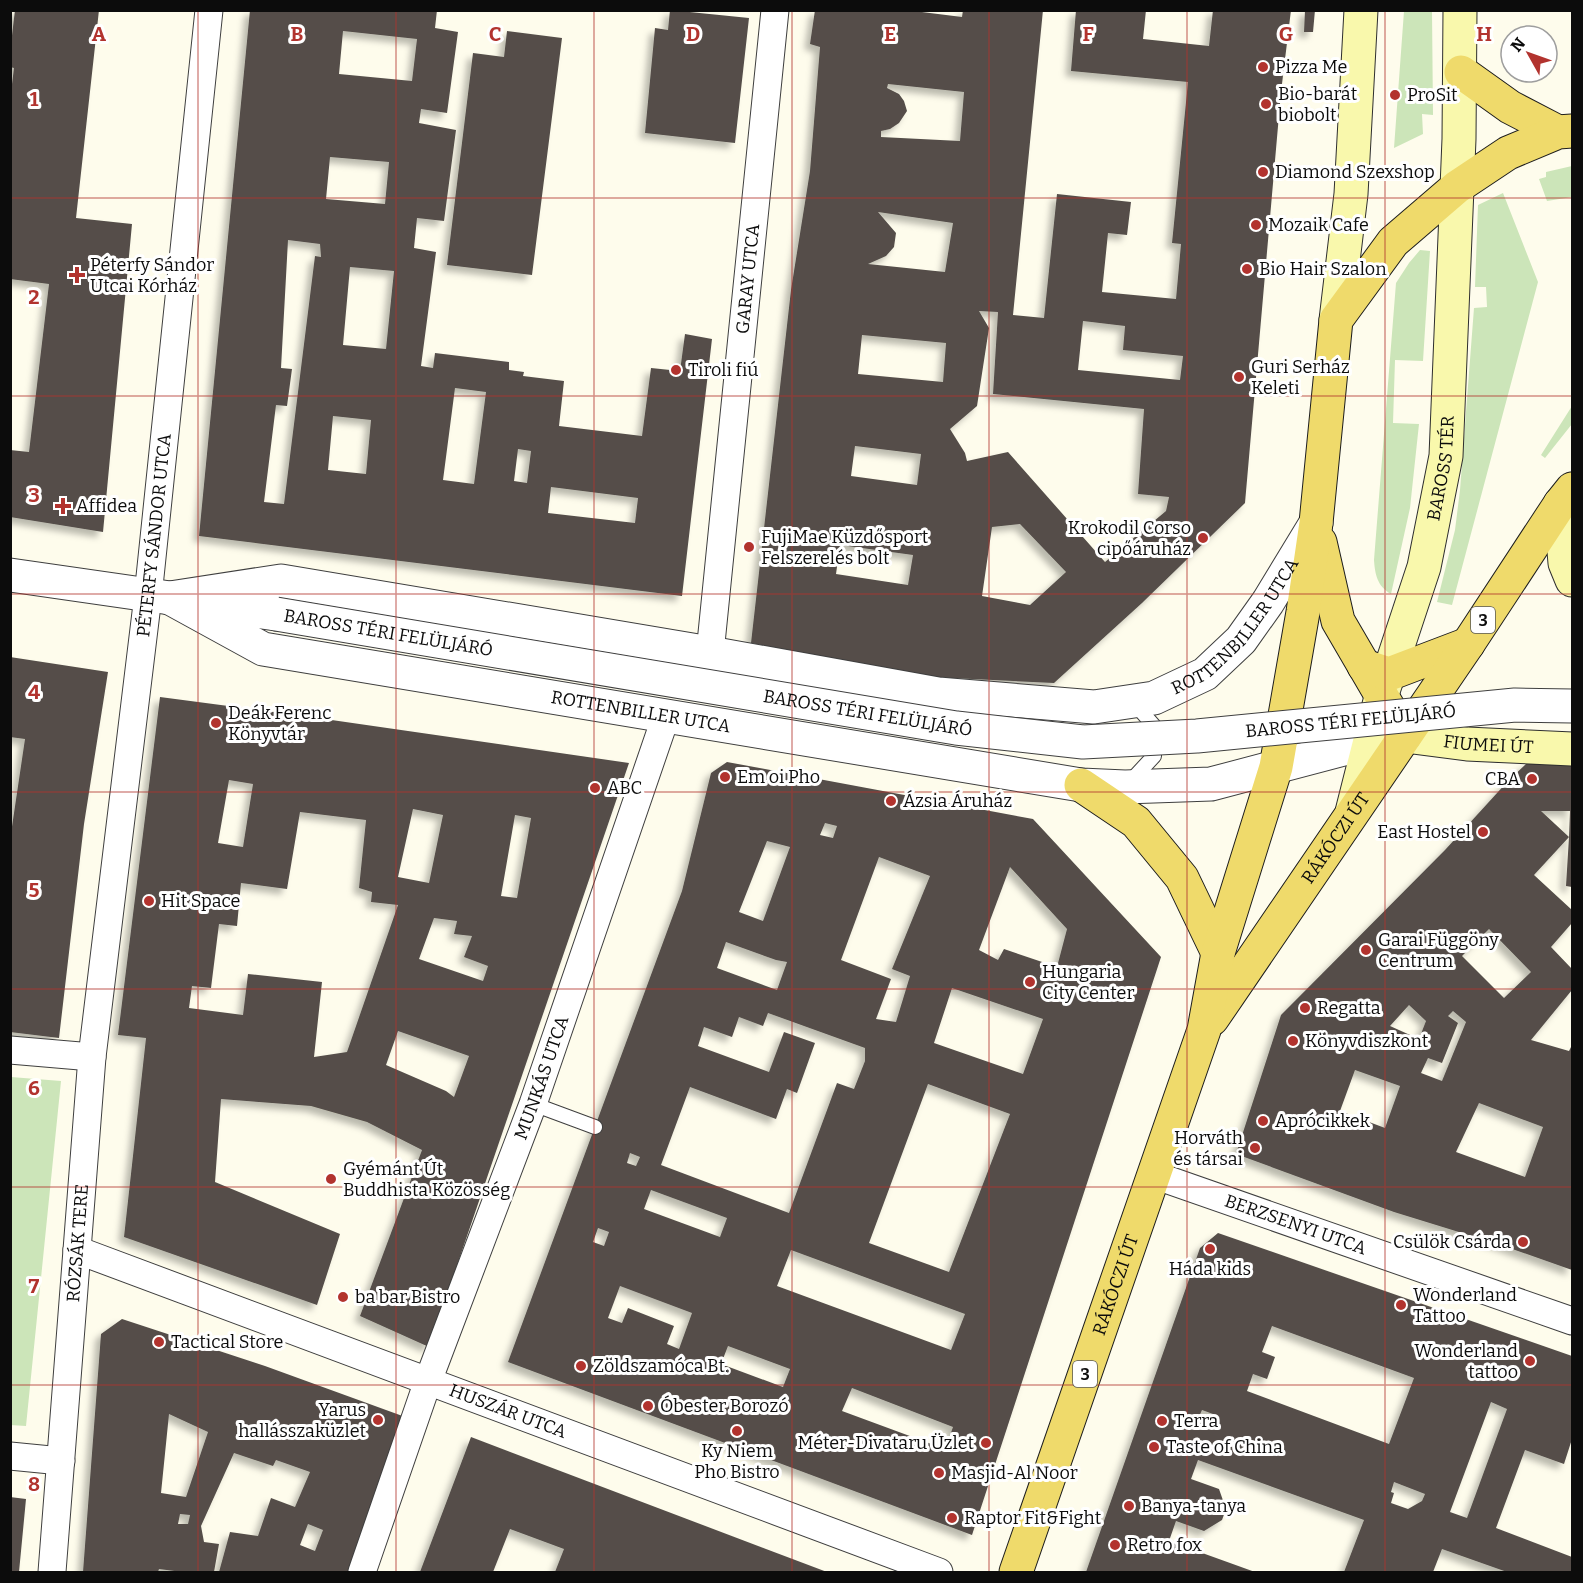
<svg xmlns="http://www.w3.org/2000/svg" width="1583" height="1583" viewBox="0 0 1583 1583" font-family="Bitter,serif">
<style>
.green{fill:#cce5b9}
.building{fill:#544e49;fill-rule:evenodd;filter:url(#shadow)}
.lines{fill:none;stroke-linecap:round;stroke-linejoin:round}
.service-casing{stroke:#3f3f3f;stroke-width:16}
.minor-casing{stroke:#3f3f3f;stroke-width:29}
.tertiary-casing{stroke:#3f3f3f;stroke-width:35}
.secondary-casing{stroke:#2e2e2e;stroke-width:35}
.primary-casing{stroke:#1d1d1d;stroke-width:35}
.service{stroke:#fff;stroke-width:14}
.minor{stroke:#fff;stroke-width:27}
.tertiary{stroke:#fff;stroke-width:33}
.secondary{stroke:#f9f8ac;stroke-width:33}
.primary{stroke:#efda6b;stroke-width:33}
.tertiary-bridge-casing{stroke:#3f3f3f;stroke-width:35;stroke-linecap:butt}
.tertiary-bridge{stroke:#fff;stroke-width:33}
.grid{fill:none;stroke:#b2332e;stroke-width:1.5;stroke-opacity:0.55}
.poi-dot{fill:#b2332e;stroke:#fff;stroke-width:2}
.labels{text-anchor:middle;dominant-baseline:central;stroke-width:6;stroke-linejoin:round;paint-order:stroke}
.shield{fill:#fff;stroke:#555;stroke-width:1.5}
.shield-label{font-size:16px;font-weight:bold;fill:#0c0c0c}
.poi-label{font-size:18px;fill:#0c0c0c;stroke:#fff;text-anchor:start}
.street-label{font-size:18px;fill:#0c0c0c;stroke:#fff}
.grid-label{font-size:20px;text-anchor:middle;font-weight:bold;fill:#b2332e;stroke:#fff;stroke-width:6;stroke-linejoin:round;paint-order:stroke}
</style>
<defs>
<filter id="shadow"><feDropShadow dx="-5.5" dy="5.5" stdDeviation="3" flood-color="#0004"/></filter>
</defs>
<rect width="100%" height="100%" fill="#fefcec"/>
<!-- green -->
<path class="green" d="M1404,11H1432L1433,115L1422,114L1423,134L1394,148Z
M1572,166V197L1547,201L1539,179L1546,177V172Z
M1503,193L1538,282L1452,605L1437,602L1455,530L1460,490L1474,308L1487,307L1486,287H1475L1478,205Z
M1420,250L1430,251L1423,361L1395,360L1393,423L1419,424L1410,508L1391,594C1377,586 1375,574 1374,560L1396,283L1409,263Z
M1572,406V424L1545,458L1541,455Z
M11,1077L61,1081L26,1426L10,1425Z"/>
<!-- building -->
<path class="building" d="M15,10H99L76,218L132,224L103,532L10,517V450L29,452L49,284L10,279V100L14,68L10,67V52Z
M250,10H437L435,28L458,32L447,113L421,109L419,123L456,130L444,221L417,218L414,248L436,252L421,366L433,368L435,353L509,362V370L524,372L523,376L564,381L559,426L642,436L651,368L680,371L685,334L712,339L682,596L199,536ZM343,31L417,39L412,81L339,74ZM330,157L389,162L385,204L326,199ZM288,240L320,244L321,257L315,256L284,504L264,502L276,405L287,406L292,369L281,368ZM350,267L394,271L386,349L343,345ZM455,388L486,392L474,484L443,480ZM333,416L371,420L366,474L328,470ZM518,449L531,451L527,483L514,481ZM551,487L638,498L635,523L548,513Z
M670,10L749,18L735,143L645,133L655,28L668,30Z
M815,10H906L962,17L963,10H1043L1013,315L1044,318L1057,194L1131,202L1127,235L1108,233L1102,292L1176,299L1181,244L1172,243L1188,82L1071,71L1076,10H1146L1143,39L1209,46L1213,10H1291L1281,92L1245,503L1142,603L1054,683L931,677L751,643L791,290L810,171L820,47L810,44ZM888,84L964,92L960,141L881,137V131L890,129L899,123L907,111L904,101L899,94L887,88ZM878,212L953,223L945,272L868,264L886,256L894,247L896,233ZM979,311L998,312L993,394L1144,409L1138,494L1169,497L1166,511L1105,562L1008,452L967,461L965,453L950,429L977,406L989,328ZM1083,321L1125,326L1123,350L1183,356L1180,380L1078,370ZM862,335L946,343L943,382L858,374ZM855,446L921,454L917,485L851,476ZM1020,524L1066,572L1030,605L982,596L992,527ZM840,545L913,555L908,585L836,574Z
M1305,10H1315L1313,32H1304Z
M507,31L562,38L532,275L447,265L473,53L504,57Z
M10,657L108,672L84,824L59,1038L10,1032V840L25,739L10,737Z
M160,697L290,714L629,763L429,1347L360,1316L422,1150L367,1122L311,1106L221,1099L215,1182L340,1234L317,1305L124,1237L146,1038L118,1035ZM229,780L253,784L243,847L218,843ZM413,809L443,815L429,883L398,877ZM300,812L366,820L359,888L372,892L371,902L398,905L347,1052L314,1057L322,982L248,974L243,1015L189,1008L192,986L211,988L219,924L237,926L241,883L287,889ZM515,815L531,818L517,898L501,896ZM434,918L457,921L454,934L472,936L464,957L488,966L483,981L419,959ZM398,1031L469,1056L454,1097L446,1091L386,1065Z
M1533,761L1572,764V887L1566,886L1569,837L1534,875L1572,910V923L1551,947L1572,969V990L1531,1040L1569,1051L1571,1047L1572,1048V1270L1501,1245L1394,1212L1236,1154L1281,1015L1445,850L1508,781L1526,764ZM1541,811H1570L1569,837ZM1489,929L1531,972L1504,998L1462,956ZM1409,1005L1426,1021L1419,1039L1390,1026ZM1453,1011L1466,1022L1442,1081L1421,1073L1428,1058L1442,1063L1458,1023L1448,1016ZM1355,1070L1400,1086L1385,1128L1340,1111ZM1479,1103L1543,1127L1525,1177L1456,1152Z
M727,762L1033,819L1161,957L972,1535L508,1362L682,891L711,773ZM825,823L837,826L833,838L820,835ZM767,841L790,847L763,921L739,912ZM879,857L930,876L892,969L910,976L896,1022L876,1019L891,979L841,960ZM1010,867L1067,929L1057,967L1004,949L998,960L979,950ZM726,942L776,960L787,962L777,990L717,968ZM952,988L1043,1019L1023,1074L934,1043ZM768,1013L865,1048V1061L854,1089L837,1083L789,1213L661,1165L690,1087L776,1119L787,1089L797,1093L815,1043L784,1032L769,1072L698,1046L704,1027L732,1037L739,1017L763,1026ZM928,1084L1010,1114L949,1272L869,1243ZM630,1153L640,1157L636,1166L627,1163ZM651,1190L727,1218L720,1237L644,1209ZM598,1228L609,1232L604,1246L593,1242ZM791,1250L965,1314L951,1350L777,1286ZM620,1286L692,1313L679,1349L667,1344L674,1326L628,1308L622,1323L608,1318ZM728,1346L790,1369L783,1387L721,1364ZM852,1388L953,1427L945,1449L842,1411Z
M1218,1233L1572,1356V1439L1564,1464L1525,1450L1496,1528L1572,1557V1572H1507L1442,1549L1433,1572H1344L1364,1520L1198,1460L1191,1479L1219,1489L1226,1509L1222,1520L1204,1531L1176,1521L1169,1541L1255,1572H1086L1200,1248ZM1272,1326L1414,1378L1389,1444L1247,1391L1253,1374L1267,1379L1275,1357L1262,1352ZM1491,1402L1507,1409L1467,1518L1450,1512ZM1202,1410L1213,1414L1209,1424L1198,1419ZM1394,1482L1425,1494L1422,1501L1408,1509L1391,1503L1394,1493L1391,1492Z
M122,1319L265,1366L408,1418L353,1572H219L230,1532L258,1536L271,1498L295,1507L310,1472L276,1460L273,1466L234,1453L201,1526L204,1542L219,1544L214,1572H182L159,1569L158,1572H83L101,1334ZM169,1414L208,1432L186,1497L161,1493ZM180,1514L190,1515L188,1524H178ZM308,1524L323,1530L315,1551L300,1545Z
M471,1437L766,1549L827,1572H555L564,1549L510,1529L493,1572H420Z
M10,1497L26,1499L19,1572H10Z"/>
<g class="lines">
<defs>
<path id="service" d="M1129,783L1154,756L1155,727L1134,703
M533,1104L595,1127"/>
<g id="minor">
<path id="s1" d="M710,653L775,10"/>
<path d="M10,1050L92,1057"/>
<path id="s2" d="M1154,1175L1572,1321"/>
<path id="s3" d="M77,1250L939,1572"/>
<path d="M10,1456L61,1461"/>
<path id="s4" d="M52,1572L92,1057L148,596L209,10"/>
<path id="s5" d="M362,1572L428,1381L533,1104L666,716"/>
</g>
<g id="tertiary">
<path id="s6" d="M10,575L170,598L281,581L710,653L938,694L1094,707L1154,698L1205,674L1241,640L1268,602L1316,523"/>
<path id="s7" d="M170,598L263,649L1081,785L1125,787L1211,784L1370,742L1395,737"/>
<path d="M201,603L276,614"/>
</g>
<g id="secondary">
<path d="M1336,320L1351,194L1361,10"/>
<path d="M1560,504L1565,563L1572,580"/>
<path id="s8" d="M1405,736L1467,744L1572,749"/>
<path id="s9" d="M1352,812L1381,697L1424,567L1446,456L1459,139L1460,10"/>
</g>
<g id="primary">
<path d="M1461,72L1510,107L1558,132"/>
<path d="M1320,542L1338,621L1405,736"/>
<path d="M1364,666L1389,674L1468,644"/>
<path d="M1081,785L1136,822L1182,878L1218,953"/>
<path id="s10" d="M1212,1019L1468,644L1560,504L1572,489"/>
<path id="s11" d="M1016,1572L1204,1030L1218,953L1276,767L1303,612L1316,523L1336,320L1393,242L1457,187L1508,153L1558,132L1572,131"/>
</g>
</defs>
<!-- service casing -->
<use href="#service" class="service-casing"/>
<!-- minor casing -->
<use href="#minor" class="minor-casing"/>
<!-- tertiary casing -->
<use href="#tertiary" class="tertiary-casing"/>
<!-- secondary casing -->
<use href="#secondary" class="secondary-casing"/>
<!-- primary casing -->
<use href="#primary" class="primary-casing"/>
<!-- service -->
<use href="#service" class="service"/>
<!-- minor -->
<use href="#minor" class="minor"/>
<!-- tertiary -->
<use href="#tertiary" class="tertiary"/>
<!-- secondary -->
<use href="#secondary" class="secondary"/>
<!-- primary -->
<use href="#primary" class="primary"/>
<defs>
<g id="tertiary-bridge">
<path id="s12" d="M276,614L956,728L1083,742L1197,736L1515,705L1572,706"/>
</g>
</defs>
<!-- tertiary-bridge casing -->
<use href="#tertiary-bridge" class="tertiary-bridge-casing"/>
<!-- tertiary-bridge -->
<use href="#tertiary-bridge" class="tertiary-bridge"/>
</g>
<!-- grid -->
<path class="grid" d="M198,10V1572M396,10V1572M594,10V1572M792,10V1572M989,10V1572M1187,10V1572M1385,10V1572M10,198H1572M10,396H1572M10,594H1572M10,792H1572M10,989H1572M10,1187H1572M10,1385H1572"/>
<!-- markers -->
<g class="poi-dot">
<circle cx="1263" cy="67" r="6"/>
<circle cx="1395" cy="95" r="6"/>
<circle cx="1266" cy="104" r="6"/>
<circle cx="1263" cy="172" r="6"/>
<circle cx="1256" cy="225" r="6"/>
<circle cx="1247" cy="269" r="6"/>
<path d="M74 266h6v6h6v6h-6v6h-6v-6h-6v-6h6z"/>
<circle cx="676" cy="370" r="6"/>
<circle cx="1239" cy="377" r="6"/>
<path d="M60 497h6v6h6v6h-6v6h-6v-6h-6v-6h6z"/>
<circle cx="1203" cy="538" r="6"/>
<circle cx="749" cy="547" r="6"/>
<circle cx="216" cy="723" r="6"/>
<circle cx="725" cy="777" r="6"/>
<circle cx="1532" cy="779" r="6"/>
<circle cx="595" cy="788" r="6"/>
<circle cx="891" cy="801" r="6"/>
<circle cx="1483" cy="832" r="6"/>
<circle cx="149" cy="901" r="6"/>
<circle cx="1366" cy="950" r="6"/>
<circle cx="1030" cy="982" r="6"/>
<circle cx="1305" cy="1008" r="6"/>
<circle cx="1293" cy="1041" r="6"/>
<circle cx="1263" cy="1121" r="6"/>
<circle cx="1255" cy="1148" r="6"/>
<circle cx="331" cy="1179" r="6"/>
<circle cx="1523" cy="1242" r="6"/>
<circle cx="1210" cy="1249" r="6"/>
<circle cx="343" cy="1297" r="6"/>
<circle cx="1401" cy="1305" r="6"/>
<circle cx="159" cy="1342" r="6"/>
<circle cx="1530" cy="1361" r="6"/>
<circle cx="581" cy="1366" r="6"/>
<circle cx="648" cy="1406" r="6"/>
<circle cx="378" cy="1420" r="6"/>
<circle cx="1162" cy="1421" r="6"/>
<circle cx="737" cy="1431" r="6"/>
<circle cx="986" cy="1443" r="6"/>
<circle cx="1154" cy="1447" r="6"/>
<circle cx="939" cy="1473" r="6"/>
<circle cx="1129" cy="1506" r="6"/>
<circle cx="952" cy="1518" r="6"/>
<circle cx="1115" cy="1545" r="6"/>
</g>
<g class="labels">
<!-- shield labels -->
<g class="shield">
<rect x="1471" y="607" width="24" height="26" rx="4.5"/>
<rect x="1073" y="1361" width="24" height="26" rx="4.5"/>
</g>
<g class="shield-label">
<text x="1483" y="620">3</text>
<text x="1085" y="1374">3</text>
</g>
<!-- poi labels -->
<g class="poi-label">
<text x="1275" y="67">Pizza Me</text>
<text x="1278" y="94">Bio-barát<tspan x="1278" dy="21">biobolt</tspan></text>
<text x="1407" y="95">ProSit</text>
<text x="1275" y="172">Diamond Szexshop</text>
<text x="1268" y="225">Mozaik Cafe</text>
<text x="90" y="265">Péterfy Sándor<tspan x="90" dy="21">Utcai Kórház</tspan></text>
<text x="1259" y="269">Bio Hair Szalon</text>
<text x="1251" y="367">Guri Serház<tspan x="1251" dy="21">Keleti</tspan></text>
<text x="688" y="370">Tiroli fiú</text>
<text x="76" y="506">Affidea</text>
<text x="1191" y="528" text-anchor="end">Krokodil Corso<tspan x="1191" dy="21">cipőáruház</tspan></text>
<text x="761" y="537">FujiMae Küzdősport<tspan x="761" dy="21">Felszerelés bolt</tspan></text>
<text x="228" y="713">Deák Ferenc<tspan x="228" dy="21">Könyvtár</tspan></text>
<text x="737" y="777">Em oi Pho</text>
<text x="1520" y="779" text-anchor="end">CBA</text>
<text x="607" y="788">ABC</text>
<text x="903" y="801">Ázsia Áruház</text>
<text x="1471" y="832" text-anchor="end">East Hostel</text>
<text x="161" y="901">Hit Space</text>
<text x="1378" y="940">Garai Függöny<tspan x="1378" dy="21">Centrum</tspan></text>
<text x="1042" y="972">Hungaria<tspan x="1042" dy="21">City Center</tspan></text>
<text x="1317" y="1008">Regatta</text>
<text x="1305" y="1041">Könyvdiszkont</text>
<text x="1275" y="1121">Aprócikkek</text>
<text x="1243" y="1138" text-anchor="end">Horváth<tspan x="1243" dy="21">és társai</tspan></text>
<text x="343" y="1169">Gyémánt Út<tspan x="343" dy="21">Buddhista Közösség</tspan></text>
<text x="1511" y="1242" text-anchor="end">Csülök Csárda</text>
<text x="1210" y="1269" text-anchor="middle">Háda kids</text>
<text x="1413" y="1295">Wonderland<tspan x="1413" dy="21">Tattoo</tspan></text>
<text x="355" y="1297">ba bar Bistro</text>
<text x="171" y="1342">Tactical Store</text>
<text x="1518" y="1351" text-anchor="end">Wonderland<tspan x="1518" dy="21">tattoo</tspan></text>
<text x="593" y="1366">Zöldszamóca Bt.</text>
<text x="660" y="1406">Óbester Borozó</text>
<text x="366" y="1410" text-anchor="end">Yarus<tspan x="366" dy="21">hallásszaküzlet</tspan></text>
<text x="1174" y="1421">Terra</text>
<text x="974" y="1443" text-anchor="end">Méter-Divataru Üzlet</text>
<text x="1166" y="1447">Taste of China</text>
<text x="737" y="1451" text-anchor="middle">Ky Niem<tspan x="737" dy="21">Pho Bistro</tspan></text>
<text x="951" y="1473">Masjid-Al Noor</text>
<text x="1141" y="1506">Banya-tanya</text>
<text x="964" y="1518">Raptor Fit&amp;Fight</text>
<text x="1127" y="1545">Retro fox</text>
</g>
<!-- street labels -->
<g class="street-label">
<text stroke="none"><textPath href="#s1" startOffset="376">GARAY UTCA</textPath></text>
<text stroke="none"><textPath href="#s9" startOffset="356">BAROSS TÉR</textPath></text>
<text stroke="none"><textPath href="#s4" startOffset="1042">PÉTERFY SÁNDOR UTCA</textPath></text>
<text stroke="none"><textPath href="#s6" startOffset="1269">ROTTENBILLER UTCA</textPath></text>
<text stroke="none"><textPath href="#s12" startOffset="114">BAROSS TÉRI FELÜLJÁRÓ</textPath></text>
<text stroke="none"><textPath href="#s7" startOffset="489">ROTTENBILLER UTCA</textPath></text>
<text stroke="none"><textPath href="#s12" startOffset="600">BAROSS TÉRI FELÜLJÁRÓ</textPath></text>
<text stroke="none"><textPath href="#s12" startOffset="1086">BAROSS TÉRI FELÜLJÁRÓ</textPath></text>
<text stroke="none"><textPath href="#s8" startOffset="84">FIUMEI ÚT</textPath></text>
<text stroke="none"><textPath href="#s10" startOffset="219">RÁKÓCZI ÚT</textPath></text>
<text stroke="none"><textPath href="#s5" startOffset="526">MUNKÁS UTCA</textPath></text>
<text stroke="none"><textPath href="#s2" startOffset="150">BERZSENYI UTCA</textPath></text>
<text stroke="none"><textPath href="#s4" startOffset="330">RÓZSÁK TERE</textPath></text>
<text stroke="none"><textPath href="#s11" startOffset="304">RÁKÓCZI ÚT</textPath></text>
<text stroke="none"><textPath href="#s3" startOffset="460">HUSZÁR UTCA</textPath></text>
</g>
</g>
<g class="grid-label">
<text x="99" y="41">A</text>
<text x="297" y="41">B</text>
<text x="495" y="41">C</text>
<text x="693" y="41">D</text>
<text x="890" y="41">E</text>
<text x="1088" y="41">F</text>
<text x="1286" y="41">G</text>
<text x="1484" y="41">H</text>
<text x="34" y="106">1</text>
<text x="34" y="304">2</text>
<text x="34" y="502">3</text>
<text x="34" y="699">4</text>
<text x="34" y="897">5</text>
<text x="34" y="1095">6</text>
<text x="34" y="1293">7</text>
<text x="34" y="1491">8</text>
</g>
<!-- border -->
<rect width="1583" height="1583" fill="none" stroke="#0c0c0c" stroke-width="24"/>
<!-- north arrow -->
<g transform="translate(1529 54) rotate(310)"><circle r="28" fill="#ffffff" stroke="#9e9e9e" stroke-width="1.5"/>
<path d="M0-4.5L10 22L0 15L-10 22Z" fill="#b2332e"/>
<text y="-9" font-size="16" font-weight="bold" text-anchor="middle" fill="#0c0c0c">N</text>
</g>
</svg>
